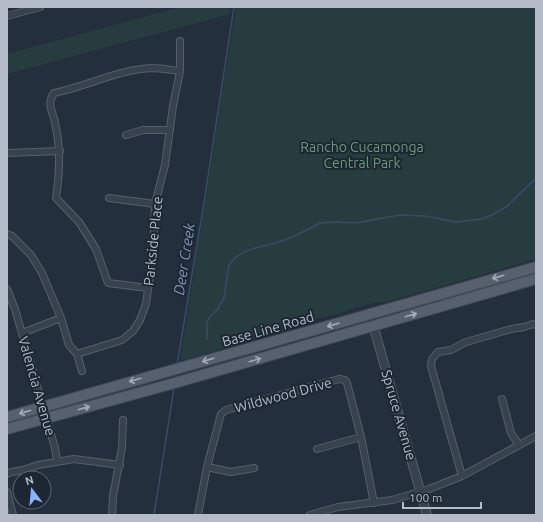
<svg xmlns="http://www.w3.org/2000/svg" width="543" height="522" viewBox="0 0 543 522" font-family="Ubuntu,sans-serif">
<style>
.green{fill:#263c3f}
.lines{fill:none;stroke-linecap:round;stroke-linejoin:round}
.stream{stroke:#394c67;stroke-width:1.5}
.minor-casing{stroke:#565f6c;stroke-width:8}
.tertiary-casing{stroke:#565f6c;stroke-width:10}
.primary-casing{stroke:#414a57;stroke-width:12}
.minor{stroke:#38414e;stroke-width:6}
.tertiary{stroke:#38414e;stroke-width:8}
.primary{stroke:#56606e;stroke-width:10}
.oneway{stroke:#a1aab7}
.labels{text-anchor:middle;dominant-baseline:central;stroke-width:4;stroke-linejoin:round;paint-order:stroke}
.park-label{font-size:14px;fill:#6b9a76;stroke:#1d2633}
.street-label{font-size:14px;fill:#b4bcc9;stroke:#1d2633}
.water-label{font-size:15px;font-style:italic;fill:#7c92b1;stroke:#1d2633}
</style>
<rect width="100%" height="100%" fill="#242f3e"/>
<!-- green -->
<path class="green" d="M181,7H231L230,14L7,74V54Z
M236,7H536V259L383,303L377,302L348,310L345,312L320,318L302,326L180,361Z"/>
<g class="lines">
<!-- stream -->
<path class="stream" d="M207,339V323L209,318L217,310L224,298L229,265C240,247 267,247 285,240C297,235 309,229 320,223L337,222L356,223L399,215L425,216L456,222L482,219L494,214L506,207L536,178
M177,365L203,209L234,7
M154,515L174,388"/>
<defs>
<path id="minor" d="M7,16L40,7
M126,135L143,130H170
M7,153L60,151
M109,198L155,204
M7,234L12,236L31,255L42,273L61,318L69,345L77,354L82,371
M148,288L108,283L96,249L79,222L56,198C60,172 61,148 55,123C53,111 46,104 54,93C85,87 120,69 152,68C161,68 171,70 180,71
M7,289L15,309L55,448L57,461
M22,333L61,318
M77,354L122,340L133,331L140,320L146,304L153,253L155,204L165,165L173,106L180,71V41
M502,399L511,433L519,445
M317,449L361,437
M207,467L231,472L254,468
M7,474L11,472L23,470L38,465L74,459L120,465
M462,476L431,366L432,359L438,352L451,350L466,342L511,329L524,327L533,324L536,325
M7,492L13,515
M112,515L113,496L122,448L123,420
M198,515L207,467L221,414L226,410L339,379L345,380L347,383L361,437L374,503
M310,515L338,507L392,500L429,489L462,476L536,436"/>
<path id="tertiary" d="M370,314L427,515"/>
<path id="primary" d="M7,417L536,267
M7,429L171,384L536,279"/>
</defs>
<!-- minor casing -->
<use href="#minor" class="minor-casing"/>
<!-- tertiary casing -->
<use href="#tertiary" class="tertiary-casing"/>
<!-- primary casing -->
<use href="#primary" class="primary-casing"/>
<!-- minor -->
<use href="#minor" class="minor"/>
<!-- tertiary -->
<use href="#tertiary" class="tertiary"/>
<!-- primary -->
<use href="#primary" class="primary"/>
</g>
<!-- one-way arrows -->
<defs><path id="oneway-shaft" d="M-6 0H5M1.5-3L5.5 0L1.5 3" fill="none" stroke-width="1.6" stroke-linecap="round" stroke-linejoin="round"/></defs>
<g class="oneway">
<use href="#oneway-shaft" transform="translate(498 277) rotate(164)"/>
<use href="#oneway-shaft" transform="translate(411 315) rotate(-16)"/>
<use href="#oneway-shaft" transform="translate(333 325) rotate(164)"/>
<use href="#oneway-shaft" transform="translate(208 360) rotate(164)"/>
<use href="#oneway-shaft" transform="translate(255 360) rotate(-16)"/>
<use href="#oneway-shaft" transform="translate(135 380) rotate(164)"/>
<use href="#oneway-shaft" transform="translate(84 408) rotate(-16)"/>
<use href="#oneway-shaft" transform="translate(25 412) rotate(164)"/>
</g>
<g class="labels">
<!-- park labels -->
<g class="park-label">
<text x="362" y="147">Rancho Cucamonga<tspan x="362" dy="16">Central Park</tspan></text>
</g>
<!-- street labels -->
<g class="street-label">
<text transform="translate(153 241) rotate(-84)">Parkside Place</text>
<text transform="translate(268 329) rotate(-16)">Base Line Road</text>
<text transform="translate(37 386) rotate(74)">Valencia Avenue</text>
<text transform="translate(283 395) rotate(-15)">Wildwood Drive</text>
<text transform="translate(399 415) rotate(74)">Spruce Avenue</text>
</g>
<!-- water labels -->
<g class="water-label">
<text transform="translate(184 259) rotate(-81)">Deer Creek</text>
</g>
</g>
<!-- border -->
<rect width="543" height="522" fill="none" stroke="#b4bcc9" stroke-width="16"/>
<!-- north arrow -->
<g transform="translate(32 490) rotate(344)"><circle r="19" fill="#1d2633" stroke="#59626f"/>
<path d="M0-3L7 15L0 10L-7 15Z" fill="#8ab4f8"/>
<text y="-6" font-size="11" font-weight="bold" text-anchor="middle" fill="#b4bcc9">N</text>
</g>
<!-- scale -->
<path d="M403 502v6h78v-6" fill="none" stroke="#b4bcc9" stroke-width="2"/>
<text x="409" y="502" font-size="12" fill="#b4bcc9" stroke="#1d2633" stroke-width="3" paint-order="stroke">100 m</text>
</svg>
